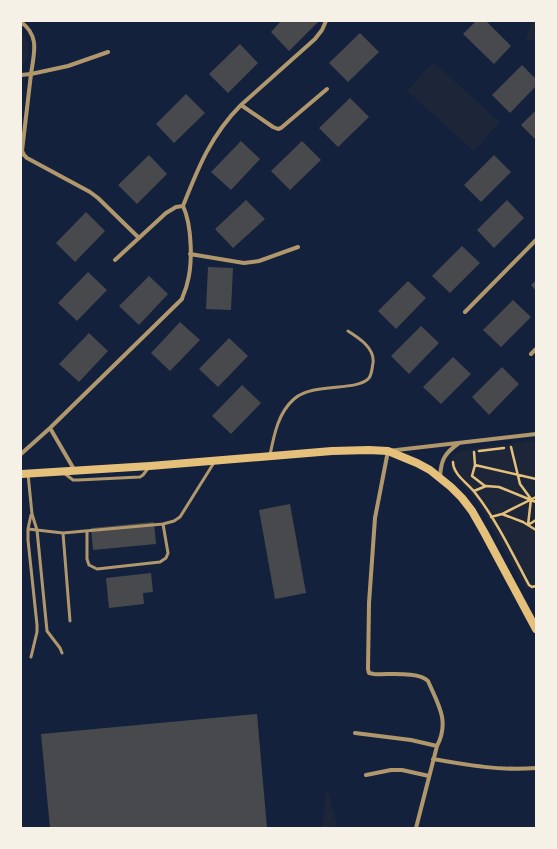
<svg xmlns="http://www.w3.org/2000/svg" width="557" height="849" viewBox="0 0 557 849" font-family="'Roboto Condensed',sans-serif">
<style>
.green{fill:#1d2539}
.building{fill:#48494c}
.lines{fill:none;stroke-linecap:round;stroke-linejoin:round}
.path{stroke:#e5c07b;stroke-width:2.5}
.service{stroke:#b1986c;stroke-width:3}
.minor{stroke:#b1986c;stroke-width:4}
.secondary{stroke:#e5c07b;stroke-width:8}
</style>
<rect width="100%" height="100%" fill="#14213d"/>
<!-- green -->
<path class="green" d="M532,21H536V40L525,41Z
M21,33C31,42 32,57 21,66Z
M433,62L500,122L474,151L407,91Z
M536,440V591H533L525,588L479,504L451,471C449,461 452,456 460,451Z
M327,787L338,828H322Z"/>
<!-- building -->
<path class="building" d="M281,21H319L289,51L271,32Z
M476,21H486L511,46L494,64L463,34Z
M360,33L379,52L348,82L329,63Z
M240,44L258,63L228,93L209,74Z
M522,65L536,79V86L510,113L492,95Z
M186,94L205,113L174,143L156,124Z
M350,98L369,117L338,147L319,128Z
M536,110V140L521,125Z
M241,141L260,159L231,190L211,172Z
M302,141L321,160L290,190L271,171Z
M149,155L167,174L137,204L118,185Z
M494,155L511,172L481,202L464,185Z
M246,200L265,219L233,248L215,229Z
M507,200L524,218L494,248L477,230Z
M86,212L105,231L75,262L56,243Z
M462,246L480,263L450,293L432,276Z
M208,267L233,268L231,310L206,309Z
M88,272L107,290L77,321L58,303Z
M149,276L168,294L139,325L119,306Z
M536,280V291L531,285Z
M408,281L426,298L396,329L378,311Z
M513,300L531,317L501,347L483,330Z
M180,322L200,340L170,371L151,353Z
M421,326L439,343L409,374L391,356Z
M89,333L108,351L79,382L59,364Z
M229,338L248,356L218,387L199,369Z
M453,357L471,374L441,404L423,387Z
M502,367L519,384L489,415L472,397Z
M242,385L261,403L231,434L212,416Z
M290,504L306,593L275,599L259,510Z
M154,522L156,544L93,550L91,528Z
M151,573L153,592L143,593L144,604L109,608L106,578Z
M257,714L267,828H50L41,734Z"/>
<g class="lines">
<!-- path -->
<path class="path" d="M511,447L520,484L531,499L528,525L536,520
M479,451L504,448
M474,452L475,465L472,476L485,486
M453,462C453,475 469,484 476,494C497,521 513,555 529,585L532,587L536,586
M475,465L536,479
M474,491L486,486L499,487L536,502
M502,514L536,497
M491,517L502,514L523,522L536,530"/>
<!-- service -->
<path class="service" d="M270,455C274,435 278,413 294,399C313,382 357,392 369,378C372,374 372,368 373,363C375,348 359,338 348,331
M64,473L73,480H78L140,477L143,475L149,467
M28,474L32,514L37,530L47,631L60,648L62,653
M28,529L63,533L163,524L174,521L180,517L215,461
M87,532V559L89,565L97,569L160,562L166,558L168,553L163,524
M63,533L70,621
M31,657L37,632V625L28,540V529L31,515"/>
<!-- minor -->
<path class="minor" d="M21,22C40,36 34,53 31,74L21,75
M108,52L68,66L31,74L22,151L24,155L27,158L90,192L98,198L139,238
M241,105L273,127L278,129L281,128L327,89
M190,254L244,263L259,261L298,247
M115,260L166,213L176,207L183,206
M465,312L536,240
M531,354L536,349
M50,428L75,471
M21,454L50,428L182,299C183,294 186,290 187,284C193,264 192,225 183,206C198,168 211,135 241,105L315,39L322,30L326,21
M440,477C441,459 445,453 459,443
M355,733L411,740L437,746L416,828
M437,746C450,721 438,704 428,681C419,671 387,675 374,674L369,673L368,669L369,603L375,518L388,451L536,434
M433,759C467,765 501,771 536,768
M366,775L391,770H402L429,776"/>
<!-- secondary -->
<path class="secondary" d="M21,474L150,466L332,451L369,450L388,451L417,463L430,470L451,487L462,498L472,511L484,532L536,629"/>
</g>
<!-- border -->
<rect width="557" height="849" fill="none" stroke="#f6f1e7" stroke-width="44"/>
</svg>
